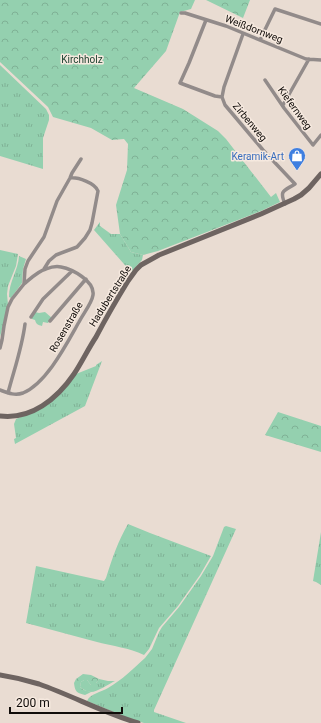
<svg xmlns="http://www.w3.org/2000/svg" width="321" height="723" viewBox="0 0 321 723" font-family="Roboto,sans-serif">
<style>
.grass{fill:url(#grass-tufts)}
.forest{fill:url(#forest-crowns)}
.park{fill:#94d0af}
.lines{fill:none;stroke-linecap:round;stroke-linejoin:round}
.street{stroke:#928b8a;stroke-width:3.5}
.secondary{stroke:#6e6461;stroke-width:5}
.labels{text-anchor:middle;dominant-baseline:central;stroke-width:3;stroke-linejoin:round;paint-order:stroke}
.street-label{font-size:10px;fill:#100c09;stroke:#f6e9df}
.park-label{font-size:10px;fill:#1b402e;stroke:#f6e9df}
.shop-label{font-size:10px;fill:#366cbe;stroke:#f6e9df;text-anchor:end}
</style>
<defs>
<pattern id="grass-tufts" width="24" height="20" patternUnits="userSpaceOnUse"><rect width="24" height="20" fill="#94d0af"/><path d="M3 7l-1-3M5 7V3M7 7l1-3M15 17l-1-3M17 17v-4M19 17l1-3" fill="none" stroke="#7fb195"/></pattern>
<pattern id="forest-crowns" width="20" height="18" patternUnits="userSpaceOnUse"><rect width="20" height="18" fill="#94d0af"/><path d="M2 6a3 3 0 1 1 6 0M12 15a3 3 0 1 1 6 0" fill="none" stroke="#7fb195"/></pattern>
</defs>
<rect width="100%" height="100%" fill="#e9dcd2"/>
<!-- grass -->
<path class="grass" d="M0,65L46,109L49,115V120L43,138V169L0,156Z
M100,222V226L111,234H120L131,252L143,255L142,260L131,272L94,230Z
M0,250L18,254L16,266L8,286L7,294L8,305L0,337Z
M19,256L26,259L23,269L22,283L11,298L9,297C9,281 18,271 19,256Z
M102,361L85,406L15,444L14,439L16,438L14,424L16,419L35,411L76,374L96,366V365Z
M128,524L150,533L211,556L200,575L178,606L159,628L149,649L144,655C129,648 113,646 97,642C73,636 50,629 26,623L36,566L104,581L106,578C112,559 118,541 128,524Z
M226,526L236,529L154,710V712L186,723H144L133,720L87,701C90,694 101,692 108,688C122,680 134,668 145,658L152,649L159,632L162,627L179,607L201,576L213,556L224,527Z
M321,532V585L316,582L313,581Z
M99,679L108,681H115C109,684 97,692 91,692C87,692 83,689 80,687L81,682L84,680H87L91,685H96V683Z"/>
<!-- forest -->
<path class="forest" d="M0,0H195L191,9L180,12L166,51L134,88L183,109L218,131L226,139L271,197L276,193L280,202L261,211L158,251L143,255L131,252L120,234L116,205L127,170L128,144L124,139L112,140L91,128L53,117L48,107L0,62Z
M206,0H250L243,18Z
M278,412L321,426V452L265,435Z
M83,674L91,675L99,679L96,683L97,685L95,687L91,685L87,680H84L81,682L80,687L84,690L91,692L85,695C77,693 75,692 74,683L76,679Z"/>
<!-- park -->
<path class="park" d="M35,312L39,313L45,312L52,318L48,323L43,322L42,326C38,325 36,324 35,320L32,319V317Z"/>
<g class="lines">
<!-- street -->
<path class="street" d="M181,13H185L226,26L306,59L321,60
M206,20L189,63L180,83L215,96L222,97
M243,34L224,87L222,97L225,105L236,118L263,150L295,184C284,191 279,190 285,204
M260,40L275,9L321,24
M265,80L284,108L313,145L321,135
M283,105L309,59
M44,269L49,261L56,255L77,247L85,238L90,230L92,223L98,191C95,183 78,177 70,178
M31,317L43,299L72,271
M50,321L86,279
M0,348L2,340L4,326L8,307L12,299L24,284L25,269L28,261L44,237L57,201L70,178L72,173L81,159
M0,390C8,393 15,396 23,393C47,383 67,343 79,322C83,314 92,303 93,295C95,281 72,269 61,267C56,266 51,267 46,269C38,271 30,279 24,284
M8,393C14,370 22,348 25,324"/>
<!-- secondary -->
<path class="secondary" d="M0,416C31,420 57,399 74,374C82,362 88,349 96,337C106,318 117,299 128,281L136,270L141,265L159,255L261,214L294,199L301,195L309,188L321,174
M0,675C13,677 26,680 39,684C73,696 104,713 138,723"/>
</g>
<!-- icons -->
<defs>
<symbol id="shop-pin" viewBox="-11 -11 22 30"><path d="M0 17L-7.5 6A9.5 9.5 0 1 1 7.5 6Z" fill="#3f7fe0" stroke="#f6e9df"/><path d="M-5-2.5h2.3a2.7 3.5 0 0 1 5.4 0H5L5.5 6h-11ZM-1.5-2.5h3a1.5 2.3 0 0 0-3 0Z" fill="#fff"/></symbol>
</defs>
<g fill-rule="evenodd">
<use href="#shop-pin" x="287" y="146" width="20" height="27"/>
</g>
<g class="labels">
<!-- street labels -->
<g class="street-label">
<text transform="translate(254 29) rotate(21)">Weißdornweg</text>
<text transform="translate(295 108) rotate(54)">Kiefernweg</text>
<text transform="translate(250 122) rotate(50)">Zirbenweg</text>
<text transform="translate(110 296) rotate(-58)">Hadubertstraße</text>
<text transform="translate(66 327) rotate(-60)">Rosenstraße</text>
</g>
<!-- park labels -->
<g class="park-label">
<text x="82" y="59">Kirchholz</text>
</g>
<!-- shop labels -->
<g class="shop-label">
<text x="284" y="156">Keramik-Art</text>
</g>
</g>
<!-- scale -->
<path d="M10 707v6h112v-6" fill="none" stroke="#100c09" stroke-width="2"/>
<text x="16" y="707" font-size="12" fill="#100c09" stroke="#f6e9df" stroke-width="3" paint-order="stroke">200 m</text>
</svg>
